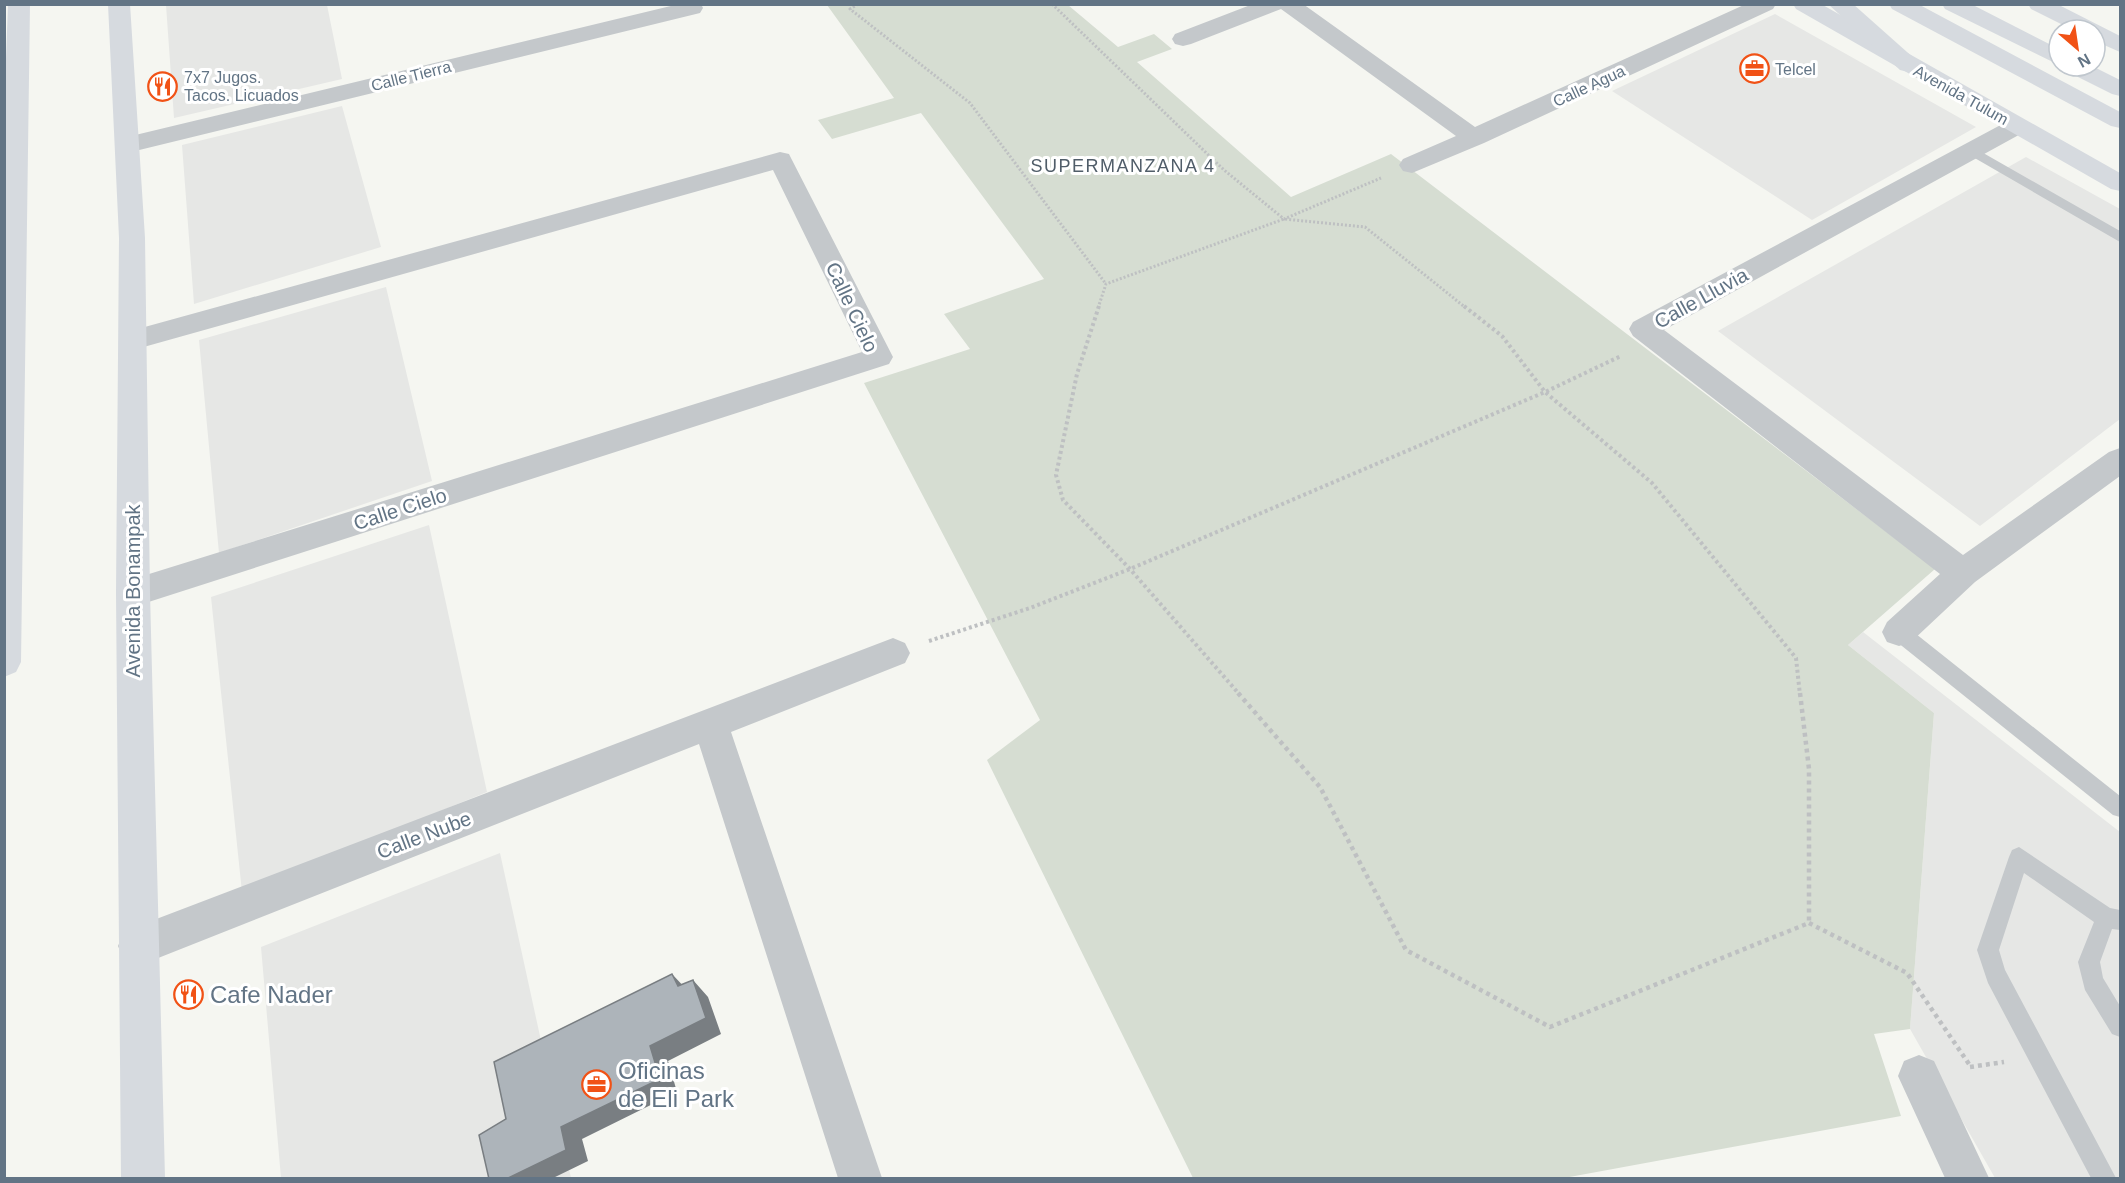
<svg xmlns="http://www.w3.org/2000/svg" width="2125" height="1183" viewBox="0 0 2125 1183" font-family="Arial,sans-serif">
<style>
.built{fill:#e6e7e5}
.green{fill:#d6ddd2}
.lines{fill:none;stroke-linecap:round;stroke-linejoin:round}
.path-far2{stroke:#bec0c2;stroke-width:3;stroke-dasharray:2 2;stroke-linecap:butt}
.path-far1{stroke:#bec0c2;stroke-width:4;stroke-dasharray:3 3;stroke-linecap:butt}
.path{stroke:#bec0c2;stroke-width:4.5;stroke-dasharray:4 4;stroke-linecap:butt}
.lane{fill:#c4c8cb;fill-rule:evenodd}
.street{fill:#c4c8cb;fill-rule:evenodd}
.secondary{fill:#d6dadf;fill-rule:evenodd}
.primary{fill:#d6dadf;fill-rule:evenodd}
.shaded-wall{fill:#797e82}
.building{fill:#adb4ba;stroke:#797e82;stroke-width:1.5}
.labels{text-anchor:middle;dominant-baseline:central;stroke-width:6;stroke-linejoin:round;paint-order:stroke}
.far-poi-label{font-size:16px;fill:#627485;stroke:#fff;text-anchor:start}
.far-street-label{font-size:16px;fill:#627485;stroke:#fff}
.far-neighbourhood-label{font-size:18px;letter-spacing:1.5px;fill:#505d69;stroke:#fff}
.street-label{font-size:20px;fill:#627485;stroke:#fff}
.near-poi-label{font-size:24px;fill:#627485;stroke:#fff;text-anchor:start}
</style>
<rect width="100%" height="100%" fill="#f5f6f1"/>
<!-- built -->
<path class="built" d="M166,5H327L342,79L174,118Z
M1775,14L1976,127L1812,220L1612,91Z
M342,106L381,247L194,304L182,145Z
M2026,157L2120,209V419L1980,526L1718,331Z
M386,287L432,481L219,553L199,340Z
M429,525L487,792L242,892L211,597Z
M1863,632L2120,832V1178H1995L1910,1029L1934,713L1848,645Z
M500,853L571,1178H281L261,947Z"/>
<!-- green -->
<path class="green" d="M827,5H1068L1118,47L1154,34L1172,49L1137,62L1291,197L1391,154L1935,569L1848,645L1934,713L1910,1029L1874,1034L1901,1116L1564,1178H1193L987,760L1040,720L864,383L970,349L944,314L1044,279L921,113L832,139L818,120L894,98Z"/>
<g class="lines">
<!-- path-far2 -->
<path class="path-far2" d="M858,4L850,9L970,103L1106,284
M1052,4L1224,170L1284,219L1381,178
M1098,308L1106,284L1284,219L1365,227L1466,308"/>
<!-- path-far1 -->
<path class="path-far1" d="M1099,306L1077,374L1056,475L1063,500L1130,569L1240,695
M1464,306L1502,336L1545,392L1652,483L1796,658L1800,695
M929,641L1030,608L1130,569L1545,392L1621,356"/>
<!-- path -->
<path class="path" d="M1238,693L1320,787L1406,950L1550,1027L1809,923
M1800,693L1809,769V923
M1809,923L1907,973L1971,1067
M1970,1067L2004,1062"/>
<!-- lane -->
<path class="lane" d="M1971,146L2120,231V242L1966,153L1964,150Z
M1899,624L1906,626L2120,796V817L2113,815L1892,638L1890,632L1892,626Z
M2019,847L2110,908L2120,910V930L2112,929L2100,962L2103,978L2120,1006V1037L2112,1034L2085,990L2078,962L2094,922L2024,873L1999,950L2005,970L2116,1178H2091L1988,983L1977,950L2009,857L2012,850Z"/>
<!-- street -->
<path class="street" d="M679,4H701L703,8L700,13L127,153L118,150L115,145L118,140L127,137Z
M1253,4H1303L1475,127L1746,4H1776L1773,9L1484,143L1412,173L1403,171L1399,165L1403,159L1456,136L1281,9L1191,44L1183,46L1175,44L1172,39L1175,34Z
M2017,119L2026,121L2029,126L2026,131L1664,330L1963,555L2109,452L2120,448V476L1975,582L1911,642L1899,646L1887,642L1882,632L1887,622L1940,574L1633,336L1629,329L1633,322L2008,121Z
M780,152L789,154L792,160L893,357L889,364L133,607L121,603L116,593L121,583L133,579L862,352L773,170L133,350L123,347L119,340L123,333Z
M893,638L905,643L910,653L905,663L731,732L882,1178H838L699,744L138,966L124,960L118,946L124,932L138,926Z
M1919,1055L1934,1061L1989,1178H1945L1898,1076L1904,1061Z"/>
<!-- secondary -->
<path class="secondary" d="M1793,4H1821L2120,173V191L2111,189L1796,9Z
M2028,4H2057L2120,36V52L2095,41V30H2073L2031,9Z"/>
<!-- primary -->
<path class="primary" d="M8,4H30L21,662L16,672L4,677V113Z
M108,4H130L145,238L150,593L165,1178H121L116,593L119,238Z
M1828,4H1853L1916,60L1920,65L1916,70L1908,72L1900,70Z
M1889,4H1918L2120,112V128L2111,126L1892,9Z
M1942,4H1971L2059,49V65L1945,9Z
M2062,66H2092L2120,80V96L2112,94L2066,71Z"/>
</g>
<!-- shaded-wall -->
<path class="shaded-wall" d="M672,974L688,991L678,986Z
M693,980L708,997L721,1034L668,1061L677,1092L582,1139L588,1161L551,1179H506L561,1127L650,1046Z"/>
<!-- building -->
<path class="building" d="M672,974L678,986L693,980L706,1018L650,1046L660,1079L561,1127L566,1150L506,1179H489L479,1135L506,1119L494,1062Z"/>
<!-- icons -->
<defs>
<symbol id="office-ring" viewBox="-11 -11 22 22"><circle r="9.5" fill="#fff" stroke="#f15216" stroke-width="1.5"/><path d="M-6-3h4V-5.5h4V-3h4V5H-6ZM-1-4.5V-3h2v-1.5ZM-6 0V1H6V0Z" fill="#f15216"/></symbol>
<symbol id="restaurant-ring" viewBox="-11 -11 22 22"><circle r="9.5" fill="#fff" stroke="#f15216" stroke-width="1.5"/><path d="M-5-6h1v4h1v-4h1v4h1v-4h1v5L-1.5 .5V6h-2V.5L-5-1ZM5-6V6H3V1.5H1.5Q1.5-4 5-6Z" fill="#f15216"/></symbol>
</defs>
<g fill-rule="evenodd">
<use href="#office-ring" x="1738" y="52" width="33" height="33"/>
<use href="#restaurant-ring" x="146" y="70" width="33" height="33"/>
<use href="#restaurant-ring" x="172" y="978" width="33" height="33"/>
<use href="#office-ring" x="580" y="1068" width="33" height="33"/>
</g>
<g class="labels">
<!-- far-poi labels -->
<g class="far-poi-label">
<text x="1775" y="69">Telcel</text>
<text x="184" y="77">7x7 Jugos.<tspan x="184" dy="18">Tacos. Licuados</tspan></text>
</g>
<!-- far-street labels -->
<g class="far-street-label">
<text transform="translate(411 76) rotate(-14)">Calle Tierra</text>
<text transform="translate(1589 86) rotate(-25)">Calle Agua</text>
<text transform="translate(1961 95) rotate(29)">Avenida Tulum</text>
</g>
<!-- far-neighbourhood labels -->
<g class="far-neighbourhood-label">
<text x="1123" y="166">SUPERMANZANA 4</text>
</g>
<!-- street labels -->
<g class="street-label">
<text transform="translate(1701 298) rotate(-29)">Calle Lluvia</text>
<text transform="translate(852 307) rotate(65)">Calle Cielo</text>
<text transform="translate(400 509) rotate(-18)">Calle Cielo</text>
<text transform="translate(133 591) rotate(-90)">Avenida Bonampak</text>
<text transform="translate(424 835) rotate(-21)">Calle Nube</text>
</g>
<!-- near-poi labels -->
<g class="near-poi-label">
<text x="210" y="994">Cafe Nader</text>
<text x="618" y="1070">Oficinas<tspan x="618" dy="28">de Eli Park</tspan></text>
</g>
</g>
<!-- border -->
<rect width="2125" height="1183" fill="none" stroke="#627485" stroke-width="12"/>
<!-- north arrow -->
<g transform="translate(2077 48) rotate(151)"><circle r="28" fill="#ffffff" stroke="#c0c7ce" stroke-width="1.5"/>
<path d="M0-4.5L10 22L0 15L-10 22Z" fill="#f15216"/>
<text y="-9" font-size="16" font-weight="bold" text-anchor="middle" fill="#627485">N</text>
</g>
</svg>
